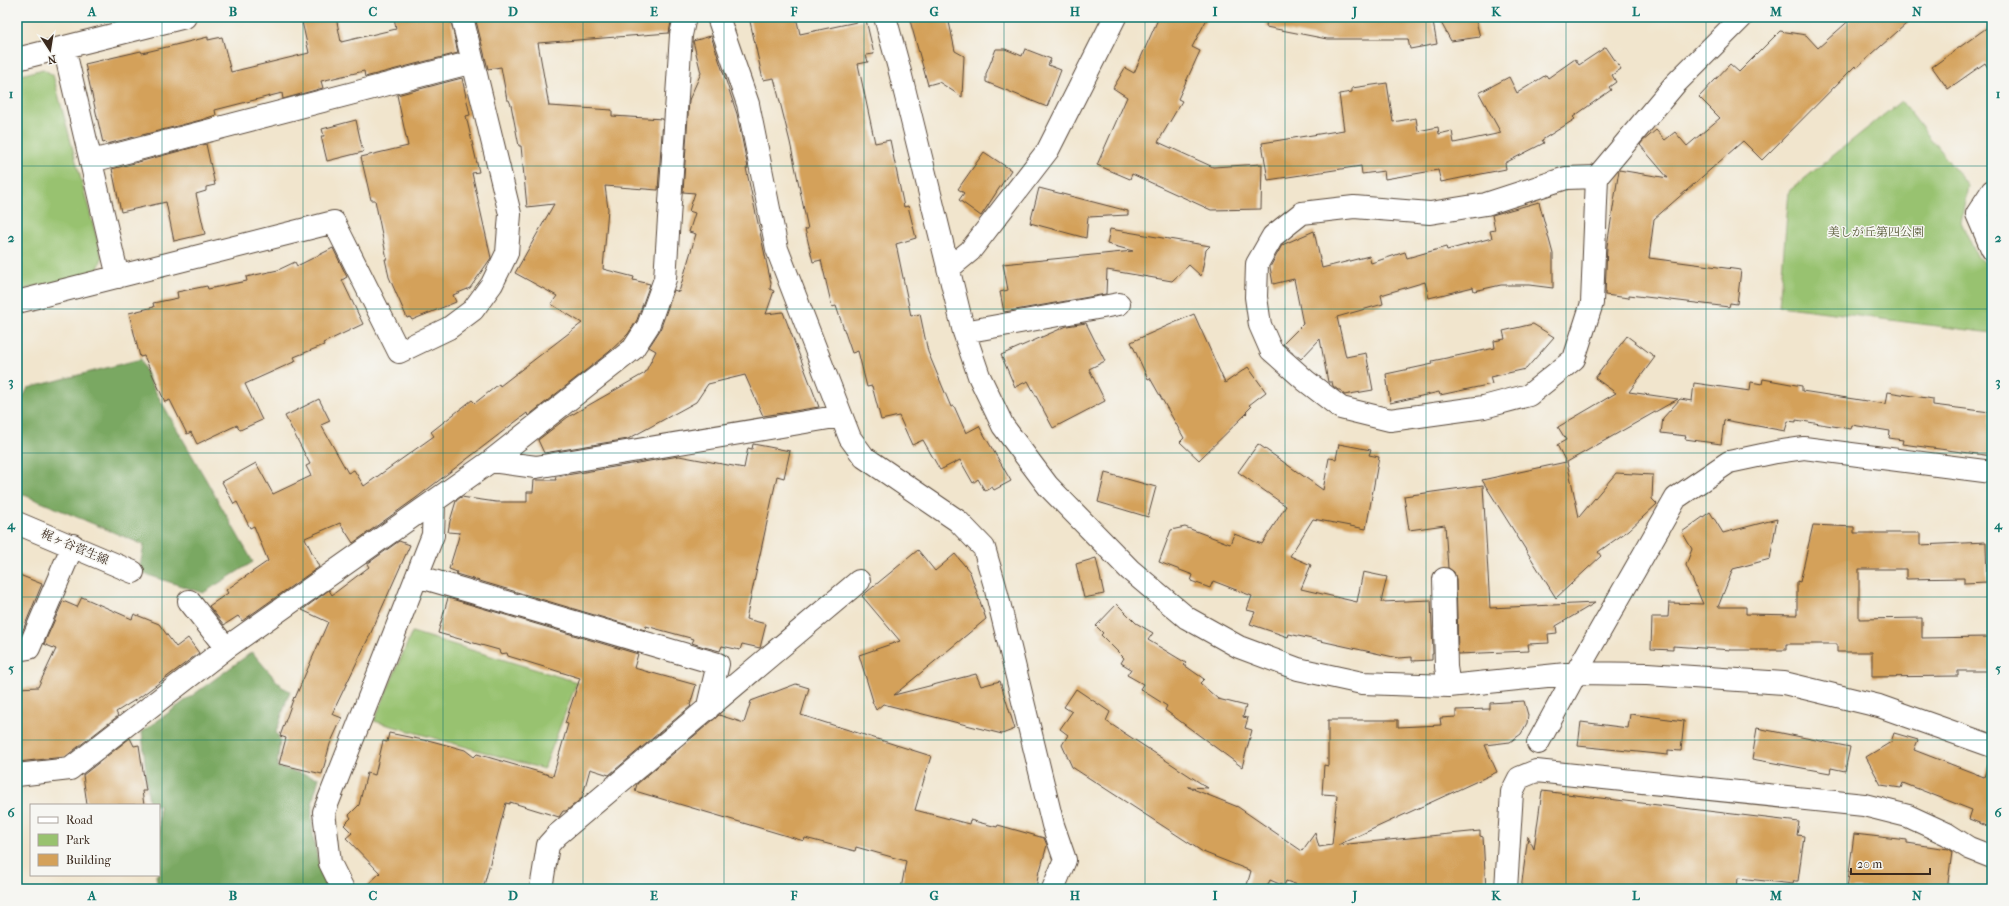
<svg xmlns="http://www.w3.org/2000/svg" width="2009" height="906" viewBox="0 0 2009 906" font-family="'IM FELL French Canon','Noto Serif JP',serif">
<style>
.green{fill:#98c26f;stroke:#6a7646}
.forest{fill:#7aa862;stroke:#5a6940}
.building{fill:#d4a15a}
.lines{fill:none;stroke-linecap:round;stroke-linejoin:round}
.minor-casing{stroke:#564638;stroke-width:24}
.minor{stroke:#fff;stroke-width:22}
.grid{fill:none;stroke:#0f766e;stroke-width:1;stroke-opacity:0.55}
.labels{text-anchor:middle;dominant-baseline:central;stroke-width:3;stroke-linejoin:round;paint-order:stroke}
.park-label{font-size:12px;fill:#575836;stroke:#f6f6f2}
.street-label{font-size:12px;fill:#3b2a1e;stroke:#f6f6f2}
.neatline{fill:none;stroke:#0f766e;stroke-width:1.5}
.grid-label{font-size:13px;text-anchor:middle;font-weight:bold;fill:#0f766e}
</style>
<rect width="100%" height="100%" fill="#f6f6f2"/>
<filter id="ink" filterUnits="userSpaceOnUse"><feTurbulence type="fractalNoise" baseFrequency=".025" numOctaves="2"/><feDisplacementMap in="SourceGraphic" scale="8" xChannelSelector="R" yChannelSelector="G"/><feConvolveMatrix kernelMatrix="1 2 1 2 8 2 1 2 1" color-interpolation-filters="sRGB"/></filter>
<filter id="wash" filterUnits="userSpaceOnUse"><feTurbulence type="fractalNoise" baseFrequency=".012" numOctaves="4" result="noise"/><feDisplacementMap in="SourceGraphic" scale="16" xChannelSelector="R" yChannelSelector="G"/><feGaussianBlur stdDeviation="0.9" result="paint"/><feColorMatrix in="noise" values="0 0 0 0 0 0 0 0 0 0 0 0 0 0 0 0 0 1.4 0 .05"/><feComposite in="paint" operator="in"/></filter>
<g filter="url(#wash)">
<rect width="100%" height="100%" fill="#f1e5cd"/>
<!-- green -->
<path class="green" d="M43,69L53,75L102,258L97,272L17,291V76Z
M1901,101L1968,186L1961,222L1978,258L1992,267V333L1779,306L1789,191Z
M412,632L577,682L544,769L374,721Z"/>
<!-- forest -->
<path class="forest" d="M141,359L149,380L253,562L203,593L139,572L144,545L17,492V408L28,388Z
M252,652L282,687L290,691C284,705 282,718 276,732L280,740L277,767L319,778C317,787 313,796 312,805C310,834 318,862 326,889H158L156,875H159V805H149L142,732Z"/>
<g id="blocks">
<!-- building -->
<path class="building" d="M301,17H336L341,42L396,29L394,17H450L458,53L365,77L364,71L321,81L323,88L283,99L282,93L215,110L216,115L201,120L107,144L106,142L103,143L85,64L141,51L142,53L208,37V40L222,37L231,72L309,53Z
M475,17H672L669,33L538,43L549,106L612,110V116L663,119L658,190L605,186L608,209L603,269L634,277L633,280L650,284L637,320L628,334L609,352L528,416L527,413L416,498L353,543L340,523L305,538L319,567L242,621L238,616L224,625L209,606L228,593L226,590L268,561L254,526L250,528L237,502L234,504L222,482L256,463L273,494L311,476L306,466L310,464L285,416L319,399L330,421L321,425L348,473L354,470L364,486L434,436L431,432L472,400L475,403L499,384L500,386L582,323L551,304L557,296L515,273L554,204L527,207L521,146H519L511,105L509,100H507L501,67L488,69Z
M749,17H796L800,34L866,20L874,54L866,55L868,62L858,64L875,143L890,140L904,207L908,206L916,238L896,244L911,316L920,314L928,352L951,407L954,406L966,433L979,426L1011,481L994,490L992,487L985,491L978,479L973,483L960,460L940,470L923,440L912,445L899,416L881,420L872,386L867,387L858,351L852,353L836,306L832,307L821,260L813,262L805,229H808L790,142L774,78L763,80Z
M909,17H948L955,51L964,56L962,97L939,82L928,85Z
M1159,17H1208L1192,47L1200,51L1178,99L1182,101L1158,142L1213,167L1262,164L1261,209L1211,210L1132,174L1130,179L1097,165L1127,97L1113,88L1125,68L1134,73Z
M1267,17H1432L1437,44L1410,49L1408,39H1327L1266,27Z
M1438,17H1475L1480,37L1451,41Z
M1853,17H1914L1856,68L1855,66L1762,160L1743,141L1654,219L1649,258L1741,270L1737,304L1730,303L1729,307L1629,295V298L1605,295L1607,246L1619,170L1668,178L1640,145L1642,142L1656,130L1665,140L1675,132L1687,146L1720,118L1699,97L1730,64L1739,72L1780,31L1806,35L1818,48Z
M1992,24V74L1985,63L1948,89L1932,67Z
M711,36L737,114L748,168H746L771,283L770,289L774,291L766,314L783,312L819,407L763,416L745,375L708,384L696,402L628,439L544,453L538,440L568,417L645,373L656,351L649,347L660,330L674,290L679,292L696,234L689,232L695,213L689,211L695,193L683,192L689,100L701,73L693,41Z
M1606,47L1621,69L1612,75L1616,82L1609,87L1611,90L1573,117L1575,119L1542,140L1544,143L1505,163L1506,169L1441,182L1438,170L1385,179L1384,171L1362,174L1361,166L1268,180L1262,143L1344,130L1339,94L1352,92V88L1387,83L1393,122L1416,118L1418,131L1438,127L1439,134L1452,131L1454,143L1501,133L1479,93L1509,77L1517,93L1546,75L1548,78L1575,59L1579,65Z
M996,49H1005L1022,56L1025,49L1051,59L1048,65L1061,70L1047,107L986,82V74Z
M462,78L470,115L466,116L479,172L472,173L491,258L470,288L453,295L456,302L412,320L410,317L407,318L389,277L385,259H387L375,200H371L361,157L408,146L397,95Z
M356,120L363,152L327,161L321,136H324L322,129Z
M206,144L215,185L206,187V191L196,194L205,234L174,241L166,202L121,212L112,169Z
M984,152L1011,170L981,216L959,200L964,193L958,189Z
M1039,188L1128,211V215L1088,217L1086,238L1030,223Z
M1539,202L1553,254V288L1529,285H1501L1474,291L1473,287L1429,298L1425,282L1381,295L1383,304L1337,317L1346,357L1366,353L1373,390L1344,395L1341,390H1338L1333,386L1332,382H1328L1320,339L1301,359L1283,344L1303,324L1294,279L1273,284L1270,267L1282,245L1314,231L1322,268L1369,256L1371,263L1405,252L1407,258L1446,247L1447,250L1492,238L1490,231L1495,230L1492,215Z
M1110,229L1210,246L1206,250L1201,276L1189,265L1172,281L1107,270L1106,294L1004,312L1000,292L1008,290L1003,264L1133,251L1107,244Z
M333,248L347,277L342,280L363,324L323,343L324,345L294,357L296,361L245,384L262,420L240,430L237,425L197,444L191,432L187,434L170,400L165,402L144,356L140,357L129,313L154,307L153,303L178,298L177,292L207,286L208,289L247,281L246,277L278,270L295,262L297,266Z
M1194,314L1225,383L1248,367L1266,392L1249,405L1251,407L1246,412L1247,413L1199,460L1180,442L1184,438L1150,378L1148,379L1131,342Z
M1086,323L1105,361L1089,369L1105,401L1053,428L1028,381L1015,387L1001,355L1067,326Z
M1533,324L1554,337L1526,369L1490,377L1492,384L1440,395L1439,392L1390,403L1386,374L1433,364L1432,361L1495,348L1494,341L1505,339L1503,331Z
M1627,336L1655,357L1629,392L1678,399L1567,462L1579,517L1616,473L1653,475L1652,499L1657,504L1629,530L1598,552L1601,556L1556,598L1482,480L1566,462L1557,445L1566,440L1558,427L1616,393L1595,378Z
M1763,379L1802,386V391L1886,404L1888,392L1933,399V405L1990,412L1989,428H1992V456L1902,444L1903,440L1889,438L1890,431L1852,425L1851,429L1796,420V422L1788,421L1785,431L1724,420L1721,444L1685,439L1686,436L1661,433L1663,418L1680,399L1692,401L1694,383L1750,391L1751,382L1762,384Z
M753,444L790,451L784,478L777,476L746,619L766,624L760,648L742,644L740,650L722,646L720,651L704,647L692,643L694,639L646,626L645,630L456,574L457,572L449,569L460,533L448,532L450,521L456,501L461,497L496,502H527V492H533L534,480H556L555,477L679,456L744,468L748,448L752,449Z
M1258,444L1323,490L1329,458L1336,459L1339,444L1371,450L1369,455L1379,457L1366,529L1313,519L1290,556L1311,565L1301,589L1357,602L1363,572L1387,577L1381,602L1431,600L1433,654H1432V660L1412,661V657L1398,658L1289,634L1288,637L1250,624L1255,612L1247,610L1252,596L1213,581L1210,588L1191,581L1193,575L1159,562L1171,530L1185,527L1230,544L1234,534L1262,544L1286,506L1238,472Z
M1105,473L1156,487L1148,517L1098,502Z
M1483,485L1490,608L1595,603L1556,626L1557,633L1548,634L1549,643L1528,644L1529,651L1458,654L1456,579L1454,572L1448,568L1445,525L1409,530L1404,496Z
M1710,512L1723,533L1777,519L1770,559L1733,569L1718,607H1746V614L1797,615V581L1800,582L1813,525L1854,527V533H1920V545L1986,542L1987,582L1964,583V578L1906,579V569H1859V619L1922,618V638L1989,637L1990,671H1958V676L1872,677V652H1837V644H1786V650H1732L1673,646V650L1651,649L1652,617H1668L1669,603L1703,604L1686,565L1692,549L1682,532Z
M399,541L410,545L369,637L332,714L342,718L330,744L322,774L279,764L286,738L280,736L294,697L295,698L328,622L302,610L329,590L332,595L369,567L367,564Z
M918,550L935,571L955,554L970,572L986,619L894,695L976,674L981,686L1000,681L1015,729L1002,734L883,704L876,710L872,701H873L859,655L900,641L862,596Z
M1096,558L1104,594L1084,598L1076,564Z
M17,574L42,584L20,637H17Z
M82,597L132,619L134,614L159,624L176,647L188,638L199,653L140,697L116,712L118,716L65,757L17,762V688L38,687L56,649L44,644L63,601L77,607Z
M448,598L638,654L634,668L696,685L690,705L691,706L609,775L590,769L582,798L566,811H563L559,817L510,802V804L506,803L483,889H363L380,873L346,838L352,833L344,825L351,818L349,815L359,805L367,773L375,775L383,741L387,742L389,733L428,741V740L465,750L474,757L477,754L553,776L568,724L565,723L580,678L508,656L507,653L500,654L499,650L438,633Z
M1117,604L1136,623L1153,633L1148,640L1186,663L1184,665L1204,679L1200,683L1218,699L1246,706L1243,717L1248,718L1245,728L1252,730L1242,767L1165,710L1167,706L1140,689L1143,684L1127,675L1131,669L1121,663L1124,658L1101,635L1103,633L1096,626Z
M796,684L809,688L801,715L931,756L915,810L969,824L970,820L997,827L998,825L1044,838L1047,845L1040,871L1039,870L1036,889H901L906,861L856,847L855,851L805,838L804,841L635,791L637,784L719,715L744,723L751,701Z
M1076,689L1110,712L1106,721L1208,788L1188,787L1238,807L1302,851L1315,833L1319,847L1332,845L1337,795L1322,794L1324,765L1328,766V720H1398V727L1441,725L1440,718L1456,717V710L1490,709V703L1524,701L1528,715L1527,723L1521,734L1510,742L1485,745L1497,772L1338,845L1480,831V836L1483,837L1486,889H1310L1286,881L1284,886L1270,880L1266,889L1247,885L1251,871L1203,852L1072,767L1062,745L1068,735L1060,729L1072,712L1064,707Z
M1630,714L1684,721L1681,751L1668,750V755L1578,746L1581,722L1628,728Z
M1757,728L1850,747L1845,771L1831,768L1830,773L1752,759Z
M1894,733L1918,740L1914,750L1984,777L1989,763L1992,764V828L1969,819L1972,810L1903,783L1901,788L1881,785L1866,757L1891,742Z
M130,738L134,746L139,745L146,791H142L144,805H87L83,775Z
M1542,791L1799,822L1797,835L1804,836L1798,881H1794L1793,884L1738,878L1737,889L1710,886V889H1521L1528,836L1534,849Z
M1854,834L1907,840V843L1948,849L1952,852L1947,889H1847Z"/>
</g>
</g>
<g filter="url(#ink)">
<use href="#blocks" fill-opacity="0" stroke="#564638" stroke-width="1"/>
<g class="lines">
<defs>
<path id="minor" d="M718,17L748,104L777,249L850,438L864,457L958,521L984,548L995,586L1053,825L1065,860L1053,889
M885,17L899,68L964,332L979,376L1003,426L1048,486L1130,570L1187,618L1239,647L1298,669L1362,683L1449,686L1576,673L1647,674L1784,683L1879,706L1992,746
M64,47L118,277
M17,59L185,17
M92,161L473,62
M1597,177L1592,303L1574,359L1529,395L1484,407L1390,420L1341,408L1306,381L1271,350L1260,325L1256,297L1257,264L1273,236L1302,213L1354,207L1430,213L1486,204L1566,178L1597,177L1675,84L1742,17
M1992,191L1977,214L1992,249
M948,269L970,251L1048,150L1115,17
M17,302L334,222L399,352L449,328L473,310L492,284L507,253L510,214L462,17
M964,332L1119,304
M491,461L536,467L841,416
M17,523L133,572
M417,576L718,664L707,710
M1444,579L1446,667L1449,686
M189,601L226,648
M17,650L29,648L73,545
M1538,743L1576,673L1676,498L1729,462L1776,452L1804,448L1992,472
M17,775L70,769L226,648L491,461L633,349L648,326L665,279L681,35L685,17
M343,889L330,863L324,812L433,535L434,502
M541,889L548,845L557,835L859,581
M1506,889L1512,792L1519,778L1536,771L1864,805L1908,816L1947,834L1969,848L1992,857"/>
</defs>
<!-- minor casing -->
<use href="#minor" class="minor-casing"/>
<!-- minor -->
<use href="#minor" class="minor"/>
</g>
</g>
<!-- grid -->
<path class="grid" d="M162,17V889M303,17V889M443,17V889M583,17V889M724,17V889M864,17V889M1004,17V889M1145,17V889M1285,17V889M1426,17V889M1566,17V889M1706,17V889M1847,17V889M17,166H1992M17,309H1992M17,453H1992M17,597H1992M17,740H1992"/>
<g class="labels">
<!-- park labels -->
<g class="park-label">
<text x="1876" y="232">美しが丘第四公園</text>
</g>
<!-- street labels -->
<g class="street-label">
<text transform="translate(75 547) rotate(23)">梶ヶ谷菅生線</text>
</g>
</g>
<!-- margin -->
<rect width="2009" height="906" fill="none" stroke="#f6f6f2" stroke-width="44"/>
<!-- legend -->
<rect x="30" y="804" width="130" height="72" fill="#f6f6f2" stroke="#aba49d"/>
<rect x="38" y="817" width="20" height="6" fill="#ffffff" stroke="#aba49d"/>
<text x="66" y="824" font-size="12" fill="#3b2a1e">Road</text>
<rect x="38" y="834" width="20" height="12" fill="#98c26f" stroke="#aba49d"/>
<text x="66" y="844" font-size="12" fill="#3b2a1e">Park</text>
<rect x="38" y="854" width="20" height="12" fill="#d4a15a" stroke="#aba49d"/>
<text x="66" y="864" font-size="12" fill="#3b2a1e">Building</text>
<!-- north arrow -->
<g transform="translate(50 50) rotate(168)" stroke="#f6f6f2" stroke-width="3" paint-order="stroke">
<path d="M0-3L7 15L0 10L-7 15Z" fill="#3b2a1e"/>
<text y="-6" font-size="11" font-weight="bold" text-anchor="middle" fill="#3b2a1e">N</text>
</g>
<!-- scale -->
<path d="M1851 868v6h79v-6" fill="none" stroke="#3b2a1e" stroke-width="2"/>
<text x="1857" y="868" font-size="12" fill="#3b2a1e" stroke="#f6f6f2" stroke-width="3" paint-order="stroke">20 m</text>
<rect x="22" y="22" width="1965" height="862" class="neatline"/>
<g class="grid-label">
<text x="92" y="16">A</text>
<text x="233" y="16">B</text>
<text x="373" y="16">C</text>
<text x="513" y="16">D</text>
<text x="654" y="16">E</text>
<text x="794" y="16">F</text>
<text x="934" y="16">G</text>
<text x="1075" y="16">H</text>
<text x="1215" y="16">I</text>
<text x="1355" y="16">J</text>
<text x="1496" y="16">K</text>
<text x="1636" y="16">L</text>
<text x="1776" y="16">M</text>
<text x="1917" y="16">N</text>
<text x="11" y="98">1</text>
<text x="1998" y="98">1</text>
<text x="11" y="242">2</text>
<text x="1998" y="242">2</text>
<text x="11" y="386">3</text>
<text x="1998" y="386">3</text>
<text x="11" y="529">4</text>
<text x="1998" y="529">4</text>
<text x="11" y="673">5</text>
<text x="1998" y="673">5</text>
<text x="11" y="817">6</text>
<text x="1998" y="817">6</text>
<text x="92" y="900">A</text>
<text x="233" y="900">B</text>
<text x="373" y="900">C</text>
<text x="513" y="900">D</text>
<text x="654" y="900">E</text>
<text x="794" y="900">F</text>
<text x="934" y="900">G</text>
<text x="1075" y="900">H</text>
<text x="1215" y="900">I</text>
<text x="1355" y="900">J</text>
<text x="1496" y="900">K</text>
<text x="1636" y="900">L</text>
<text x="1776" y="900">M</text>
<text x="1917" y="900">N</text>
</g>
</svg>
